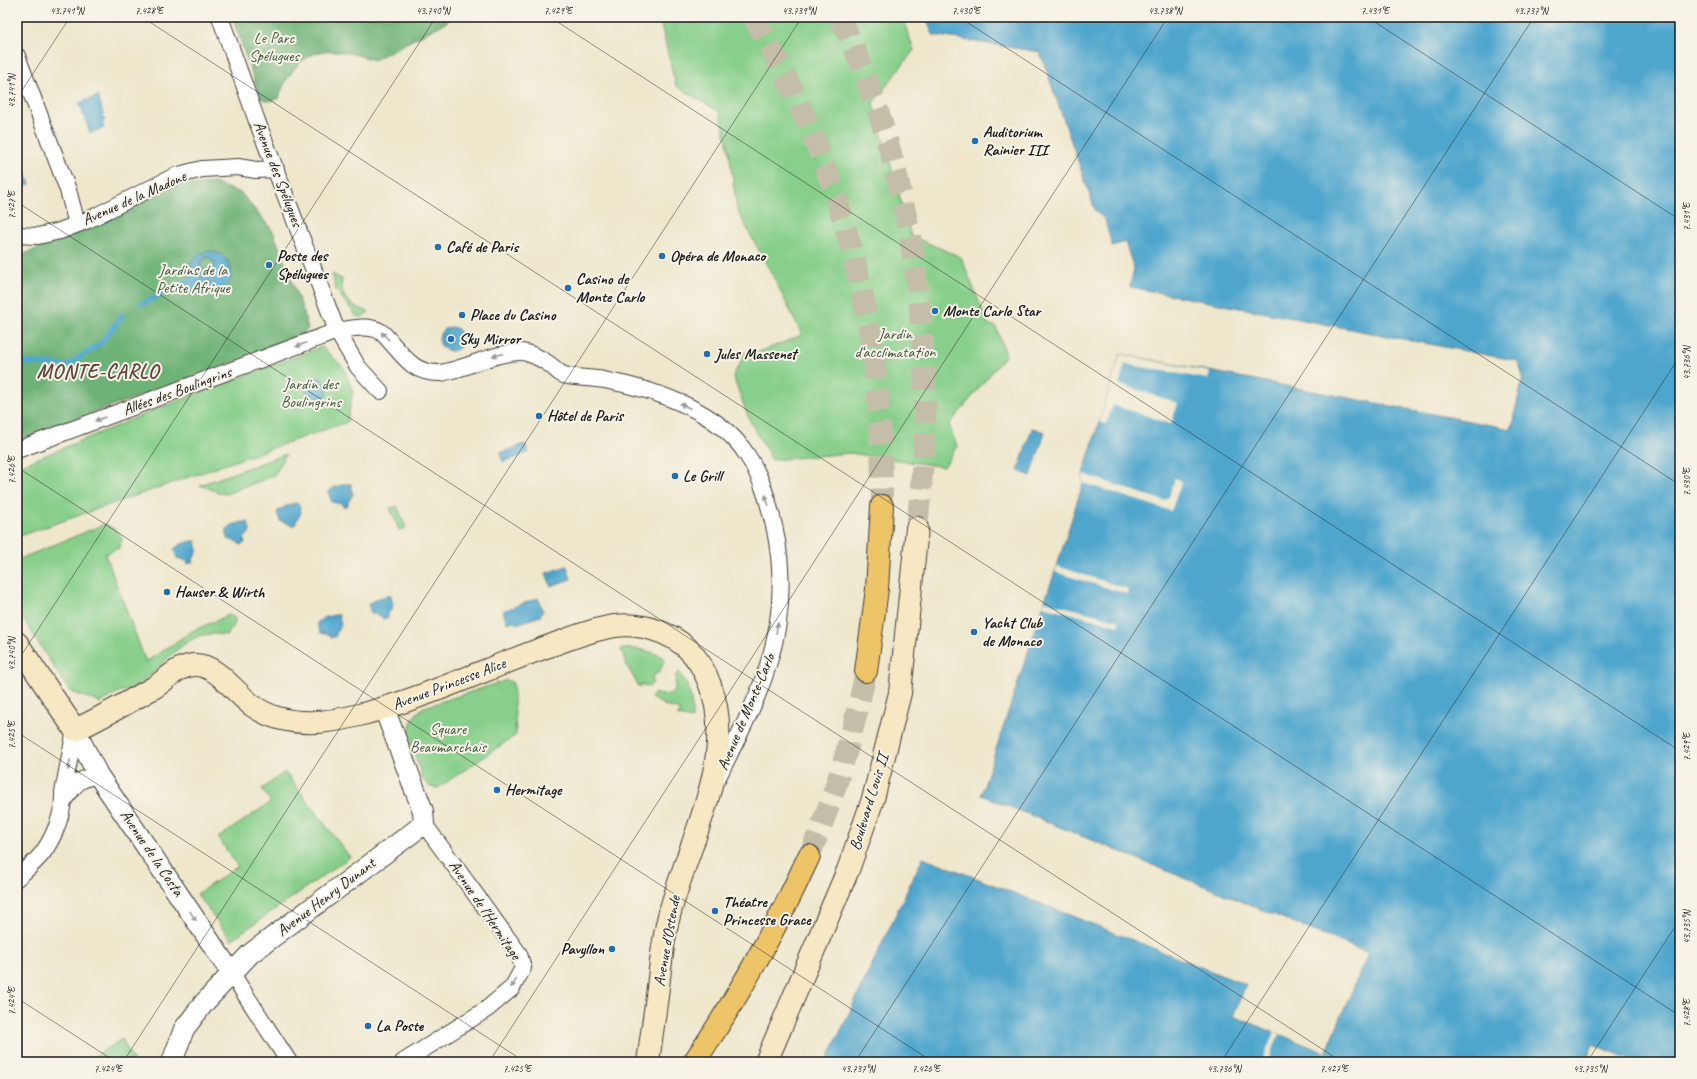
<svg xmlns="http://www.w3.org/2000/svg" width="1697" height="1079" viewBox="0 0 1697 1079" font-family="Caveat,sans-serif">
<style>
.green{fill:#87cf8a;stroke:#527653}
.forest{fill:#6db276;stroke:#446749}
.water{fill:#50a6cd;stroke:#366174;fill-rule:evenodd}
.pier{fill:#eee7cc}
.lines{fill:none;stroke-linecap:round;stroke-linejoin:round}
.stream{stroke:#50a6cd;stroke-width:5.5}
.secondary-tunnel{stroke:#c4bea9;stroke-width:22;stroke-dasharray:22 11;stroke-linecap:butt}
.primary-tunnel{stroke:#c4bea9;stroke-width:22;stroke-dasharray:22 11;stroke-linecap:butt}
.minor-casing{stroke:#3c3a36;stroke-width:18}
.tertiary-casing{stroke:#3c3a36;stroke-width:22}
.secondary-casing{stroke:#3c3a36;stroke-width:24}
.primary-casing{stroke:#3c3a36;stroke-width:24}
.minor{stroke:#fff;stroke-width:16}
.tertiary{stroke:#fff;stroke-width:20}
.secondary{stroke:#f8e7c3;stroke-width:22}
.primary{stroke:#eec469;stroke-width:22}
.oneway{fill:#999}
.ticks{fill:none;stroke:#1c1c1c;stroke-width:1;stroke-opacity:0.45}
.poi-dot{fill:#1f6fb2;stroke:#f7f3e8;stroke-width:1.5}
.labels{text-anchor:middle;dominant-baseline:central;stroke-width:4;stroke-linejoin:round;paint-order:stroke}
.park-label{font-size:16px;fill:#415b42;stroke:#f7f3e8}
.poi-label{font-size:16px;font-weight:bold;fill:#1c1c1c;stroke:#f7f3e8;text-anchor:start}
.street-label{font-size:16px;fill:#1c1c1c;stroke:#f7f3e8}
.district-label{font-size:20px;font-weight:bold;letter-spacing:1px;fill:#61463d;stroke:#f7f3e8}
.neatline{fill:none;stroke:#1c1c1c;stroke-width:1.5}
.ticks-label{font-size:10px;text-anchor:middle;fill:#1c1c1c}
</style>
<rect width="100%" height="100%" fill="#f7f3e8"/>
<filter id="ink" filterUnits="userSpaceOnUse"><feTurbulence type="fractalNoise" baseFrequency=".025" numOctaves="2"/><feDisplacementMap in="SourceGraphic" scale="8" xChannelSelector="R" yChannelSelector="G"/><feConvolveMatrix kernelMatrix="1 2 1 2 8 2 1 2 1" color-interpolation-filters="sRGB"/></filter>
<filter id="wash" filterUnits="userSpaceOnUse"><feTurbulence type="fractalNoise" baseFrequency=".012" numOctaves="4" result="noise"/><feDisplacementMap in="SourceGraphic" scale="16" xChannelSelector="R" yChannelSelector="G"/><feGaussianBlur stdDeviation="0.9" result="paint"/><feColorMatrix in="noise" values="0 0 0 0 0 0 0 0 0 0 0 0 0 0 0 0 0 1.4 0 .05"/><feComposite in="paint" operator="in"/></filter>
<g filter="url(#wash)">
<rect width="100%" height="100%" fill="#eee7cc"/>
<!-- green -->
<path class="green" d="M659,17H902L914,50L873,103L911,236L961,257L988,324L996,327L1006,355L949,425L957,446L944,467L850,453L772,460L749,419L733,376L743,357V354L747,352L751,355L802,335L775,280L737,210L729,151L720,112L676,86Z
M332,274L342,279C340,299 351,306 369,312L362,317L356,316L336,290Z
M322,347L344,368L353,392L347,422L17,537V467L167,405Z
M286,454L277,471L273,476L226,494L220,493L200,485Z
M397,506L406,528L399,530L390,508Z
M105,524L118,531L122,539L119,548L105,554L146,662L192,631L229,615L235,618V624L227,635C218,634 206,633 197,637C171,648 156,676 131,689C127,691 123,690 119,692C113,694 106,700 101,703L69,691L17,609V560Z
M621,649C637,648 652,650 665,659L659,673H657L652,677L653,683L650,686L642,685L639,687L627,666Z
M679,672C690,686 693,702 692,719L678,716L680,710L666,706L651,698L655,693L659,695L670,694L675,688L676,675Z
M507,680L513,683L516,735L438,788L430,787L423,780L408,733L413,718L422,708Z
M285,772L350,857L231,940L197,894L238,866L218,838L271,802L262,789Z
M122,1039L134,1062H85Z"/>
<!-- forest -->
<path class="forest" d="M232,17H450L447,22L374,60C359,55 343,51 328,51C303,52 285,76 279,98C272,101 266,103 260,96Z
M214,183L241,193L273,231L304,313L308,329L297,340L89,414L17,441V255L27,253L179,185Z"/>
<!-- water -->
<path class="water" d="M926,17H1680V1062H1637L1593,1044L1586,1062H826L923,857L1246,985L1233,1016L1326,1053L1368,953L981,795L1047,594L1057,566L1083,483V474L1120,354L1511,429L1523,377L1518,361L1130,287L1134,269L1125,242L1112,246L1105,220L1095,210L1040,52L933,35Z
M98,96L105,120L102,122L104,128L90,133L79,103Z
M25,170L30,184L17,189V173Z
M208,251C230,252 242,279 220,291C209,297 198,288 187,294L185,291C195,274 181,258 208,251ZM207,257L211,259L215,265L210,271L211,277L207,275L200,265L201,261Z
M439 339a12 12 0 1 1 24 0a12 12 0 1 1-24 0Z
M306 389a11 11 0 1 1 22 0a11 11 0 1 1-22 0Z
M1032,428L1045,432L1031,476L1018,471Z
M525,444L529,453L503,462L500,453Z
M346,484H351L353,494L348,502V505L343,507L342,504L332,502L328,492L335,487Z
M295,503L299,504L301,513L296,521V524L291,526L290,524L280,521L277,512L284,507Z
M243,522H248L250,532L244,539L245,543L240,545L238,542L228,539L226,530L232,525Z
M192,541H196L198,551L193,559V562L188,564L187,561L177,558L174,549L181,544Z
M567,566L571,579L551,586L546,573Z
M386,596H391L393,606L388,614V617L383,619L381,616L371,613L368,604L376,599Z
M538,598L543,612L540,613L541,616L516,624L514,621L507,623L503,611Z
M334,615H339L341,625L336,633V636L331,638L330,635L320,633L317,623L323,618Z"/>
<!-- pier -->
<path class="pier" d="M1120,354L1210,372L1208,379L1125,364L1119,384L1178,403L1171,424L1113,405L1106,424L1099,422Z
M1083,474L1164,501L1169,497L1175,478L1182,481L1171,511L1083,483Z
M1057,566L1128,589L1127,594L1055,572Z
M1044,601L1119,621L1118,626L1043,606Z
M1274,1032L1279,1034L1268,1062H1262Z"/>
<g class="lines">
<!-- stream -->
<path class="stream" d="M141,304L190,280
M17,362L67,366L101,343L122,316"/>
</g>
</g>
<g filter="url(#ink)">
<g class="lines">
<!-- secondary-tunnel -->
<path class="secondary-tunnel" d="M840,17C898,138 925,274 925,407C925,448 921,488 917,528"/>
<!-- primary-tunnel -->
<path class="primary-tunnel" d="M753,17C813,118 854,229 872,346C880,399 882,452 882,506
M809,856C835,796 853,735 866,671"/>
<defs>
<path id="minor" d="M220,17L257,121L337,331L358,367L380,391
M17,56L68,190L77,224
M17,235L38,236L60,231L88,220L175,176L202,169L238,167L256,170L276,169
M17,450L337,331C350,329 369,324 381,332C384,334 387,338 389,340C405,358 414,374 441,373C447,372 452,370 457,369C477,363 497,353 519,352C527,351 542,359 549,364C556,369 559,375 568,376C580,378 593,378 604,380C653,389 719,410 747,455C762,477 769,504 775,530C784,575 782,622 768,665C756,705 735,742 717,779
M63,801C77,783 76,780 98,775
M17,878C26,870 37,861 44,851C55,835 64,812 63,792L75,730
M232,974L289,1062
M403,1062L487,1009L512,988L523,968L519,954L424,824"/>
<path id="tertiary" d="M75,730L98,775L232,974
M172,1062L184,1029L204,1003L250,954L424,824L423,811L384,708"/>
<path id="secondary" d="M17,643L75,730C101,718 127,703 153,688C167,680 177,665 196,665C217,665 236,694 253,706C284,728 325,724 359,715C426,698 487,668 552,645C572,638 593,629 615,626C640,623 668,631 687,648C698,658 705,671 710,685C739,759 685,847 668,920C662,945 660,971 657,996C654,1018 651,1040 648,1062
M766,1062L848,870L873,799L900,693L917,528"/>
<path id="primary" d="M866,671L877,589L882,506
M694,1062C739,997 776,928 809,856"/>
</defs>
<!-- minor casing -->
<use href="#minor" class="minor-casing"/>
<!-- tertiary casing -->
<use href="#tertiary" class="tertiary-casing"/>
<!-- secondary casing -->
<use href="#secondary" class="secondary-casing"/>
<!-- primary casing -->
<use href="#primary" class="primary-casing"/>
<!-- minor -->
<use href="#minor" class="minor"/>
<!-- tertiary -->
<use href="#tertiary" class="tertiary"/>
<!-- secondary -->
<use href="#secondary" class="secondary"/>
<!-- primary -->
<use href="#primary" class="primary"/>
</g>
<!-- one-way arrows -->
<defs><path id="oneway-solid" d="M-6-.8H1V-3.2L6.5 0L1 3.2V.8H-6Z"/></defs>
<g class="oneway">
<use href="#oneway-solid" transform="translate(385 336) rotate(-135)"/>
<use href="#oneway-solid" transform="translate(301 345) rotate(159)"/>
<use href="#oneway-solid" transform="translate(498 355) rotate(166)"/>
<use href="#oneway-solid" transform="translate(685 406) rotate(-155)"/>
<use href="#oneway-solid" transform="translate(100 419) rotate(160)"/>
<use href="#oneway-solid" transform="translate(767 500) rotate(-108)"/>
<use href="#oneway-solid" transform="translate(777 628) rotate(-80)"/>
<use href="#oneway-solid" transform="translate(69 765) rotate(101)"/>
<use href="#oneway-solid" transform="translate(193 916) rotate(57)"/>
<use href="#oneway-solid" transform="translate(514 983) rotate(123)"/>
</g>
</g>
<!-- ticks -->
<path class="ticks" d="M142,17L1680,1016M550,17L1680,751M959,17L1680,485M1367,17L1680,220M17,98L70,17M17,202L1342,1062M17,467L933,1062M17,662L436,17M17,732L525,1062M17,998L116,1062M123,1062L802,17M489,1062L1168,17M855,1062L1534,17M1221,1062L1680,356M1587,1062L1680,919"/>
<!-- markers -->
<g class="poi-dot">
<circle cx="975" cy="141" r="4"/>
<circle cx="438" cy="247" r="4"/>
<circle cx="662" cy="256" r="4"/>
<circle cx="269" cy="265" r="4"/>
<circle cx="568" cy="288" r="4"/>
<circle cx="935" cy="311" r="4"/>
<circle cx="462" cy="315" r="4"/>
<circle cx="451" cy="339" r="4"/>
<circle cx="707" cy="354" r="4"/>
<circle cx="539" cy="416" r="4"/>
<circle cx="675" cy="476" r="4"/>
<circle cx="167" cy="592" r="4"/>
<circle cx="974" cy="632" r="4"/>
<circle cx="497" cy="790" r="4"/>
<circle cx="715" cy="911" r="4"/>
<circle cx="612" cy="949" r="4"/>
<circle cx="368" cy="1026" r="4"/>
</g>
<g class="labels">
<!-- park labels -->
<g class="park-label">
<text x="274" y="38">Le Parc<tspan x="274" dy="18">Spélugues</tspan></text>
<text x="193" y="270">Jardins de la<tspan x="193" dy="18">Petite Afrique</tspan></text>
<text x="895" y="334">Jardin<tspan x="895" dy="18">d‘acclimatation</tspan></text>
<text x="311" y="384">Jardin des<tspan x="311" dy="18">Boulingrins</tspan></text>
<text x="448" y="729">Square<tspan x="448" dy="18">Beaumarchais</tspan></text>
</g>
<!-- poi labels -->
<g class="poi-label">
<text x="983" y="132">Auditorium<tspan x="983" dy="18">Rainier III</tspan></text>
<text x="446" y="247">Café de Paris</text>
<text x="277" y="256">Poste des<tspan x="277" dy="18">Spélugues</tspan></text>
<text x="670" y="256">Opéra de Monaco</text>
<text x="576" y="279">Casino de<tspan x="576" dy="18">Monte Carlo</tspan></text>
<text x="943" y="311">Monte Carlo Star</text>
<text x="470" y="315">Place du Casino</text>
<text x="459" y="339">Sky Mirror</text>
<text x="715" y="354">Jules Massenet</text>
<text x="547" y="416">Hôtel de Paris</text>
<text x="683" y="476">Le Grill</text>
<text x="175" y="592">Hauser &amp; Wirth</text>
<text x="982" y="623">Yacht Club<tspan x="982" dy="18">de Monaco</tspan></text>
<text x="505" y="790">Hermitage</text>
<text x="723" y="902">Théatre<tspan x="723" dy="18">Princesse Grace</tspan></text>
<text x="604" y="949" text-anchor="end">Pavyllon</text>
<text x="376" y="1026">La Poste</text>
</g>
<!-- street labels -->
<g class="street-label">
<text transform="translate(278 174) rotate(69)">Avenue des Spélugues</text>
<text transform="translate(134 198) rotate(-24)">Avenue de la Madone</text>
<text transform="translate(177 391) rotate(-20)">Allées des Boulingrins</text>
<text transform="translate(449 684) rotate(-21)">Avenue Princesse Alice</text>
<text transform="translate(746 712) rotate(-67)">Avenue de Monte-Carlo</text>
<text transform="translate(869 802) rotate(-73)">Boulevard Louis II</text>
<text transform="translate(152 853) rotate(56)">Avenue de la Costa</text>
<text transform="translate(326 897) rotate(-37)">Avenue Henry Dunant</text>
<text transform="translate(485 910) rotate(56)">Avenue de l'Hermitage</text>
<text transform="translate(667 941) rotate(-80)">Avenue d'Ostende</text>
</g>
<!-- district labels -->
<g class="district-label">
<text x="98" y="371">MONTE-CARLO</text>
</g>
</g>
<!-- margin -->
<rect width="1697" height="1079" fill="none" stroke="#f7f3e8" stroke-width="44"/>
<rect x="22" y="22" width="1653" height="1035" class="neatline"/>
<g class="ticks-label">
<text x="67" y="14">43.741°N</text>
<text x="149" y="14">7.428°E</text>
<text x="433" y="14">43.740°N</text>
<text x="558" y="14">7.429°E</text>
<text x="799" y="14">43.739°N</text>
<text x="966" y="14">7.430°E</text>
<text x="1165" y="14">43.738°N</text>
<text x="1375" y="14">7.431°E</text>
<text x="1531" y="14">43.737°N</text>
<text transform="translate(11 91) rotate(-90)" y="4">43.741°N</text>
<text transform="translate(11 205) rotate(-90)" y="4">7.427°E</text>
<text transform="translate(1686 217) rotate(-90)" y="4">7.431°E</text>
<text transform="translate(1686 363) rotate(-90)" y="4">43.736°N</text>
<text transform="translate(11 470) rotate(-90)" y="4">7.426°E</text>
<text transform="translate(1686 482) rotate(-90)" y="4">7.430°E</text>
<text transform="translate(11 654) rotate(-90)" y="4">43.740°N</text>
<text transform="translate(11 735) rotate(-90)" y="4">7.425°E</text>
<text transform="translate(1686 747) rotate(-90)" y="4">7.429°E</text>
<text transform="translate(1686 927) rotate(-90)" y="4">43.735°N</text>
<text transform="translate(11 1001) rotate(-90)" y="4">7.424°E</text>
<text transform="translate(1686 1013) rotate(-90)" y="4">7.428°E</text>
<text x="108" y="1072">7.424°E</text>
<text x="517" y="1072">7.425°E</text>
<text x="858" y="1072">43.737°N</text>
<text x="926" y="1072">7.426°E</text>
<text x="1224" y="1072">43.736°N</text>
<text x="1334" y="1072">7.427°E</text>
<text x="1590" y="1072">43.735°N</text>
</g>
</svg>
